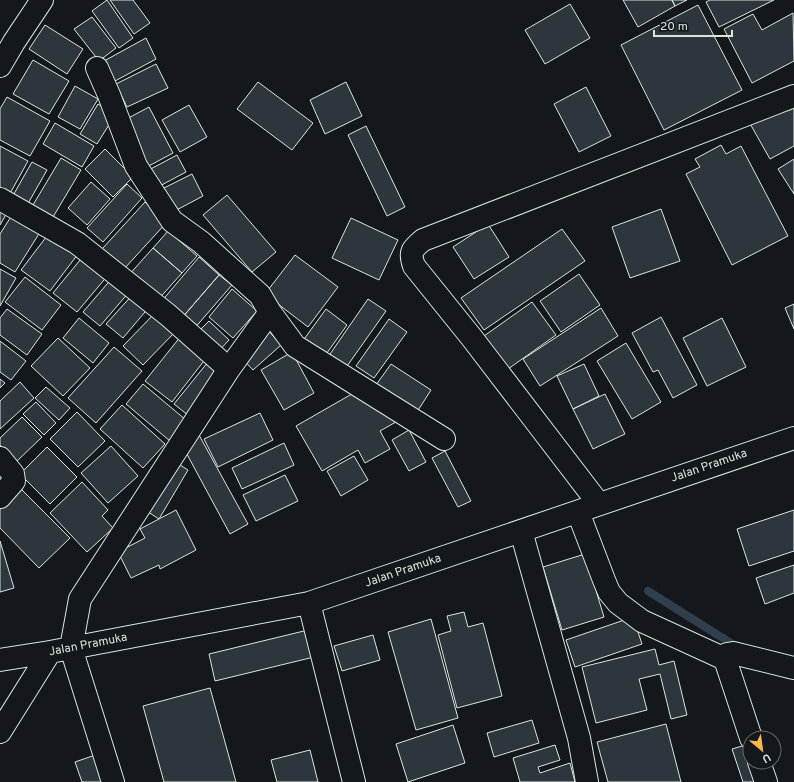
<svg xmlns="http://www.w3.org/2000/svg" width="794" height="782" viewBox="0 0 794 782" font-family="Overpass,sans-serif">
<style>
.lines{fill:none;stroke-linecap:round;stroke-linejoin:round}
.stream{stroke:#2f3f4d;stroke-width:8}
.building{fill:#2c363c;stroke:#d8e6dc}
.minor-casing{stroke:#d8e6dc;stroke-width:24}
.minor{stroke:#14181c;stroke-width:22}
.labels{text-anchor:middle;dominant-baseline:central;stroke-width:3;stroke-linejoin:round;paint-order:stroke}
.street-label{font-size:12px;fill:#d8e6dc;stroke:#14181c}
</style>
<rect width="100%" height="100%" fill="#14181c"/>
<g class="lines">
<!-- stream -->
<path class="stream" d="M648,591L737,647"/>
</g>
<!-- building -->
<path class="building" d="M107,0L133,38L119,48L92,11Z
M110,0H133L150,23L134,34Z
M623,0H672L675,6L638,27Z
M672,0H687L675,6Z
M710,0H774L719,27L706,2Z
M570,4L590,38L545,64L525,30Z
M698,5L742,90L664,130L621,45Z
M793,13L794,61L752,83L724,29L753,14L762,30Z
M92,17L116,48L99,61L74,29Z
M45,25L83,49L67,74L29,49Z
M146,38L156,59L115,81L104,61Z
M33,60L69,81L49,114L13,94Z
M156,64L168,88L127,107L116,84Z
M258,82L313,123L292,150L237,109Z
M346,82L362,116L325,134L310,100Z
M75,86L98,99L80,129L58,117Z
M586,87L611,136L579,152L554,104Z
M7,97L50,121L30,156L0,140V109Z
M782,102L787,111L794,108V146L770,159L748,120Z
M98,104L115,115L97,144L80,134Z
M189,105L207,137L180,152L162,120Z
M149,107L173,153L145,168L121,122Z
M55,123L94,146L82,167L43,144Z
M366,126L405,207L387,216L348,135Z
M721,145L726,154L741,146L788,236L732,265L686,174L700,167L695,159Z
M0,146L28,161L7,199L0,195Z
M105,149L133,177L113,197L85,169Z
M177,155L186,172L156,188L147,171Z
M61,158L81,170L50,222L30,210Z
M794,159V194L778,169Z
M32,162L47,170L26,207L11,199Z
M192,174L203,196L169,214L158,191Z
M91,182L110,199L87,225L68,208Z
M127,184L142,198L103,242L87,228Z
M227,195L276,252L252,272L203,215Z
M145,202L167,222L124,269L102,249Z
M0,207L8,211L0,225Z
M661,209L680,261L630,278L612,227Z
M14,212L42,229L15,272L0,263V234Z
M351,218L398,240L379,280L332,258Z
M488,224L509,257L474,279L453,247Z
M562,229L585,261L484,330L461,298Z
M168,231L197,256L182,273L153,248Z
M50,232L78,254L50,291L21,270Z
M153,248L182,273L156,302L127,277Z
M85,254L109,274L77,312L53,293Z
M295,255L338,287L308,327L265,294Z
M199,257L219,275L181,319L161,302Z
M0,269L16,278L0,306Z
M579,274L600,305L561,332L540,301Z
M219,275L232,285L193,330L181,319Z
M25,277L61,305L42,330L5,302Z
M113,277L130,291L100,326L83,312Z
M232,289L257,311L233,338L209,317Z
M135,292L150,306L123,338L106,324Z
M368,299L386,311L345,369L328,357Z
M532,302L556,335L508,369L484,336Z
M794,304V329L785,308Z
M601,308L618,336L540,386L523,359Z
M7,309L42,334L27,355L0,335V318Z
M326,309L347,325L324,357L302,342Z
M155,313L175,332L143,365L123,346Z
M661,317L697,385L673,398L658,370L653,372L632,333Z
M79,318L109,343L93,363L63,338Z
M722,318L746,367L707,386L683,338Z
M389,319L407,332L374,378L356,366Z
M209,321L229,340L216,354L195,335Z
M267,329L281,345L253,370L239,355Z
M181,336L207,357L172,402L145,381Z
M58,338L90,368L63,396L31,366Z
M0,341L26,361L11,380L0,372Z
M626,343L661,402L632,419L597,361Z
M114,347L142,371L96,423L68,398Z
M292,352L314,393L284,410L261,370Z
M208,362L223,373L189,416L174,404Z
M391,364L431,390L417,412L376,385Z
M584,364L599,396L573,409L557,376Z
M0,379L5,383L0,388Z
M20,382L34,398L0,429V401Z
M143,384L186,420L170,441L126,404Z
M46,387L70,408L59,420L35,398Z
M357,391L403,418L380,431L390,449L365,463L358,450L322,471L296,426Z
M605,394L625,434L593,449L573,409Z
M36,402L56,423L44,435L23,414Z
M122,405L165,444L143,468L100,429Z
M77,412L105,441L78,467L50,439Z
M260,413L273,440L218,467L204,439Z
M22,417L42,437L16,462L0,445V438Z
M409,430L426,462L409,471L392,440Z
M199,435L248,524L230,534L182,445Z
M284,443L294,465L242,489L232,468Z
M111,446L138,476L108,503L81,473Z
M47,447L77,477L50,504L20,474Z
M445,451L471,501L458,507L432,458Z
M354,456L368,480L341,496L327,471Z
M172,460L188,470L159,519L142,508Z
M285,475L298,501L256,521L243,495Z
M82,482L108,510L102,516L113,528L87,552L50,513Z
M20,488L70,538L39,568L0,528V507Z
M176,510L196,550L160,569L159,565L131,578L118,552L145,538L140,529Z
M794,510V551L749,566L737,529Z
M0,541L14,588L0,592Z
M585,554L604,617L562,630L543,567Z
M794,565V593L765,604L756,578Z
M464,612L468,627L483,623L502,696L457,708L438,635L451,631L447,616Z
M633,617L642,644L575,667L566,640Z
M431,619L458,718L416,730L388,632Z
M308,630L314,657L215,681L209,654Z
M373,635L380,660L342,671L334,646Z
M655,649L659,665L674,661L687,715L671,719L660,674L639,679L647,710L596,723L582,667Z
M210,688L236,782H164L143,706Z
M532,720L539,743L494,757L487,733Z
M666,724L681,782H608L597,742Z
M453,725L465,763L408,782L396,744Z
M749,744L750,762L762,782H743L732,749Z
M555,745L560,760L538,767L540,773L570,763L575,782H520L513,758Z
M310,750L318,782H277L271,760Z
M101,753L111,782H82L75,762Z"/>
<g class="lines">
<defs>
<path id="minor" d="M0,66L14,42L42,0
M97,68L109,95L136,166L172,221L201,242L260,295L270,312
M0,199L77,243L168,315L229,369
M0,458L13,474L14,481L0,497
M599,504L472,338L414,266C409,252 412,249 423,240L794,96
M578,512L604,580L609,592L618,603L642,621L725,659L751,738
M521,531L579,738L587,782
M309,603L354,782
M725,659L727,654L733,653L794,668
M0,660L50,652L309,603L794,438
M0,732L50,652
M759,762L766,782
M113,782L71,648L80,599L229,369L270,312L295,346L444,439"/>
</defs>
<!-- minor casing -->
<use href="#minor" class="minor-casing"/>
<!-- minor -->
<use href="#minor" class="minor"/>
</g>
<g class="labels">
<!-- street labels -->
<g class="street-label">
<text transform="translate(709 466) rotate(-19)">Jalan Pramuka</text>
<text transform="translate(403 571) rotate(-19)">Jalan Pramuka</text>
<text transform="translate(88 645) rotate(-11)">Jalan Pramuka</text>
</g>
</g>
<!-- north arrow -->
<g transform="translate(762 750) rotate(151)"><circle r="19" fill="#14181c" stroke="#626a69"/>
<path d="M0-3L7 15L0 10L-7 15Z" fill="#ffb74d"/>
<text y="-6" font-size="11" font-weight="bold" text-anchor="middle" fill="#d8e6dc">U</text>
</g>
<!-- scale -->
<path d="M654 30v6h78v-6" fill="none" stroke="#d8e6dc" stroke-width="2"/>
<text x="660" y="30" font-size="12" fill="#d8e6dc" stroke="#14181c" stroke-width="3" paint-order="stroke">20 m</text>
</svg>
